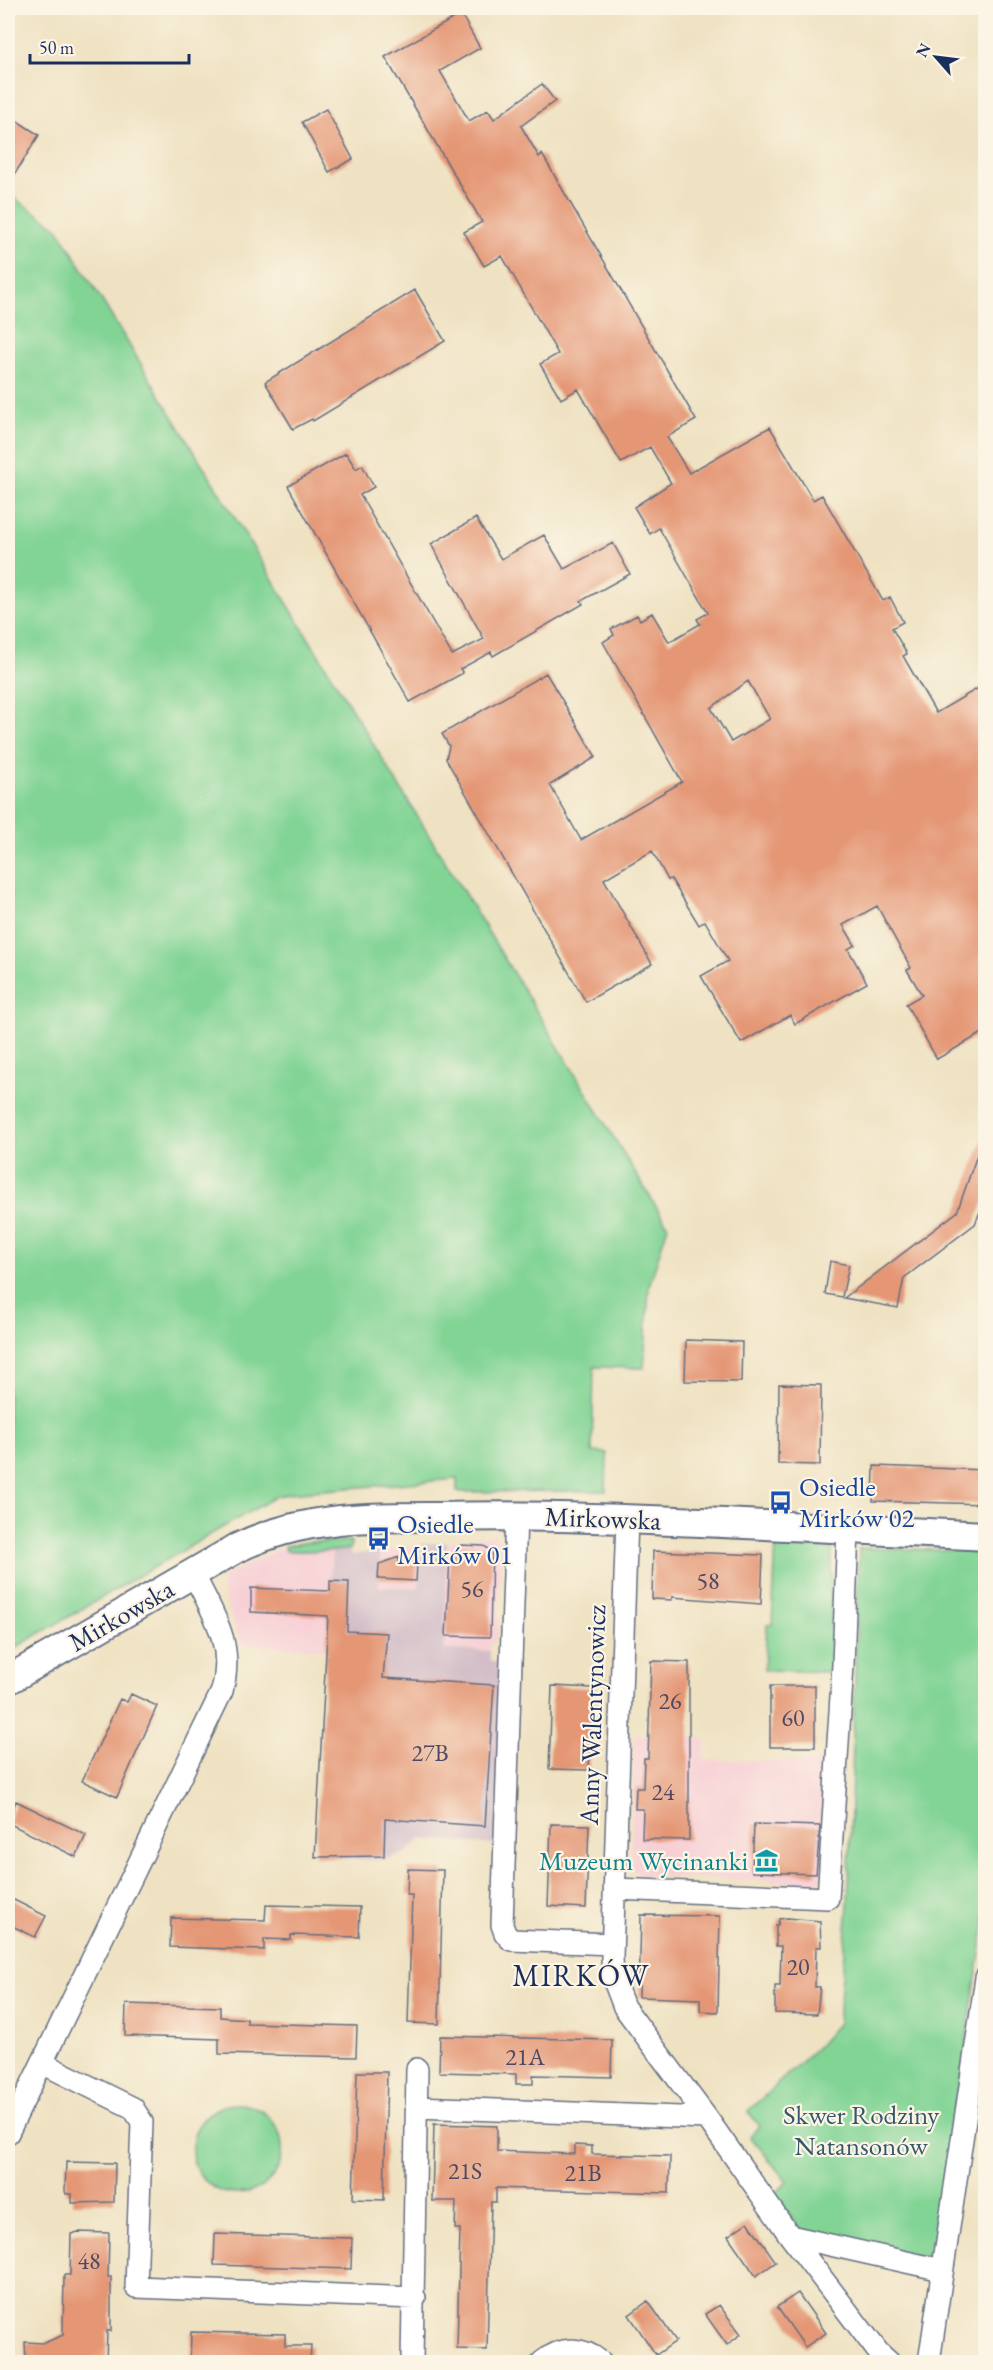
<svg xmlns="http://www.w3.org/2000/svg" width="993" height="2370" viewBox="0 0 993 2370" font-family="'EB Garamond',serif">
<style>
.built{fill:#f7cfd5}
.industrial{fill:#d2bdc8}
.green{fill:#82d495;stroke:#4e827a;stroke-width:1.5}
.building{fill:#e49675;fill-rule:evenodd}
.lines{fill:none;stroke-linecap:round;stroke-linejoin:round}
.street-casing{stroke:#656e81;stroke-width:24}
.secondary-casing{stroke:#656e81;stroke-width:32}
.street{stroke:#fff;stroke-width:21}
.secondary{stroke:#fff;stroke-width:28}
.labels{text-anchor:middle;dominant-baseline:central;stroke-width:4.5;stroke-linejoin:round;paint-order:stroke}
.number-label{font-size:24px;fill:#4d4964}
.transit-label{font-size:27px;fill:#164399;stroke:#fcf5e5;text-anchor:start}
.street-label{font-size:27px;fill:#1b2f5e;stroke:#fcf5e5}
.culture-label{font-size:27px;fill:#0d838f;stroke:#fcf5e5;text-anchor:end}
.park-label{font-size:27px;fill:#35586c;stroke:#fcf5e5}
.quarter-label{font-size:30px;letter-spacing:1.5px;fill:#1b2f5e;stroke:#fcf5e5}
</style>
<rect width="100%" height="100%" fill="#fcf5e5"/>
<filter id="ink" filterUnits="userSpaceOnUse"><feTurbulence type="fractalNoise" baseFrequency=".0167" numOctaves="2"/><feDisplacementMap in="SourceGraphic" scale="12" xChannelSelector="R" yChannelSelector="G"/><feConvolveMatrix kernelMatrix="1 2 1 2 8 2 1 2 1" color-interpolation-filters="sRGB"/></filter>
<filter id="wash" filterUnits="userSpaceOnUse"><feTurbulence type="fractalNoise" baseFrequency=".008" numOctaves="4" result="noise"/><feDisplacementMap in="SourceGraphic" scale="24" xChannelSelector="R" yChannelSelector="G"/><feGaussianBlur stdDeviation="1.35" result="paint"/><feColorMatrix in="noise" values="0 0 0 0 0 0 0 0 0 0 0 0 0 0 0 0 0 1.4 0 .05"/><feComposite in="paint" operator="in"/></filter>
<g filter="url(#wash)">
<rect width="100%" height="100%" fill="#efe2c2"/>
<!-- built -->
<path class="built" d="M494,1535L501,1541L498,1637L490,1645V1651L444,1650L447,1542Z
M421,1544L419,1588L379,1587L380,1551Z
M285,1546L286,1551H332L326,1649L242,1644L237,1633L222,1591L224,1576Z
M634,1735L705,1739L704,1760L827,1762L823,1879L815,1883L640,1875L633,1871L631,1868Z"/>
<!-- industrial -->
<path class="industrial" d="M447,1542L444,1650L490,1651V1662H504L496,1845L421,1839L406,1853L384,1860L315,1857L332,1551L350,1549L351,1555L380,1551L379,1587L419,1588L421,1544Z"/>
<!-- green -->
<path class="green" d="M8,194L57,227L668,1226L649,1286L644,1368L594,1367L592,1452L607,1453L606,1491L457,1492V1479L288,1493L275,1497L8,1652Z
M351,1541L350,1549L332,1551H286L285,1546L309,1542Z
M776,1542L827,1544L832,1549L830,1672L764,1670L767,1625H772Z
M859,1548L985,1551V1920L934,2248L920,2259L801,2230L774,2195L787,2182L750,2136L759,2126L748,2111L818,2046L838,2023L848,1905Z
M192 2149a45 45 0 1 1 90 0a45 45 0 1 1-90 0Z"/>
<g id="blocks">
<!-- building -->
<path class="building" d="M461,14L480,48L440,71L469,121L488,110L494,119L542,84L555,101L521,126L539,157L542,154L696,420L667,437L689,473L770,427L813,500L822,495L883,601L890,597L903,622L892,628L907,654L903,656L936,713L980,687L986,696V1031L937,1059L906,1004L922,995L907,970L911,968L877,906L843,925L855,945L848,949L867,983L795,1024L790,1015L741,1043L701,976L728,961L705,921L699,925L671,879L668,880L652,851L604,879L652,964L586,1002L446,759L449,746L442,734L546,673L596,757L550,785L581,840L682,782L603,642L614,635L611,629L637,615L640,620L652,613L669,642L700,624L697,619L708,613L659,528L650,534L634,507L671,483L650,447L621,463L578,389L561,399L540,364L558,354L502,256L484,266L464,232L482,222L385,57ZM748,681L770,719L731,742L711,708Z
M326,109L353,159L329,172L302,122Z
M8,115L39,135L8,185Z
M415,290L445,341L313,421L312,419L293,429L265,382Z
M346,453L356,469L362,465L374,487L360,495L452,655L484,639L431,544L476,518L501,559L544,535L564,569L613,543L630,574L581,601L583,604L493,656L491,652L460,669L463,673L410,702L288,486Z
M983,1138H986V1197L975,1224L904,1278L898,1308L844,1298L957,1212Z
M830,1261L849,1265L842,1297L825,1294Z
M686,1340L742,1342L741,1382L685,1381Z
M779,1384L821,1385L820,1465L778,1464Z
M874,1466L986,1470V1504L873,1501Z
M461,1545L484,1546L492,1551L490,1637L446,1636L450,1557Z
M653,1551L763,1555L761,1604L672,1597V1600L652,1599Z
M399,1557V1562L417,1563L416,1581L378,1579L379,1564Z
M330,1581L349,1582L347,1631L387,1633L383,1678L494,1685L485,1826L385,1819L384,1856L315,1857L328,1616L251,1612V1588L330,1591Z
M651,1661L689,1662V1840L642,1839L643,1809H635L636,1788H643L644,1758H648Z
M552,1686L593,1688L589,1770L549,1769Z
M770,1686H815V1747H770Z
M131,1694L157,1706L117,1797L82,1781L120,1699L127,1702Z
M16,1801L86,1835L76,1857L8,1823Z
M551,1824L589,1825L586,1908L548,1906Z
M754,1824L820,1826L816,1874L752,1872Z
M408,1869L443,1870L439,2024L408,2023L412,1895H407Z
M8,1897L46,1916L35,1937L8,1924Z
M266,1905L360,1907L359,1937L291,1935V1940L264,1939V1950L170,1947L171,1918L265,1920Z
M641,1915L720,1916L718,2012L700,2011V1999L639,1997Z
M788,1918L820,1921L821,1947H816L815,1987H820L817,2014L775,2013V1986H780L781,1946H776V1925H778L779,1919Z
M126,2004L220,2007V2017L247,2019V2023L357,2026L356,2057L219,2054V2039L125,2036Z
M440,2036L612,2040L611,2077L533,2075V2084H516V2074L439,2072Z
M357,2072H387L384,2200L353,2199Z
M434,2124L497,2126V2151L575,2154V2145L592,2146V2154L670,2156L669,2193L496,2188V2202H491L487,2350L457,2349L460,2229H455L456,2201H432Z
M66,2162L115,2163L114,2202L72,2203V2194H66L65,2191Z
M748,2222L776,2262L756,2276L728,2236Z
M78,2232L109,2233L108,2277H111V2331H107L106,2362H26L25,2342L44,2343L63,2335L64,2275H70L71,2234Z
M215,2234L352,2238L351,2269L214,2265Z
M798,2293L826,2333L805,2347L777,2307Z
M648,2301L676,2341L656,2355L629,2315Z
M719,2305L741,2334L727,2345L705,2314Z
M191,2332L285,2334V2346H311L310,2362H190Z"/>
</g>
</g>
<g filter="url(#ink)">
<use href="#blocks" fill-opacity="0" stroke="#656e81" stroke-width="1.5"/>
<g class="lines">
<defs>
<path id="street" d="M516,1516L502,1925L505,1933L511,1940L612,1944
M627,1519L612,1957L613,1978L624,2007L707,2118L790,2236L879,2353L889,2362
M615,1889L828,1898L843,1665L848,1528
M42,2063L133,2108L142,2122L136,2287L415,2298
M416,2107L707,2118
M8,2133L222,1691C235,1644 213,1614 193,1573
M790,2236L942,2270
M412,2362L417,2069
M542,2362C562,2346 582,2346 601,2362
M929,2362L986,1978"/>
<path id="secondary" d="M8,1680L237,1548C303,1516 366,1517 437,1517C488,1516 540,1516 591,1518C723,1522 854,1529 986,1536"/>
</defs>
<!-- street casing -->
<use href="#street" class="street-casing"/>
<!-- secondary casing -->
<use href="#secondary" class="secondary-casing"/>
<!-- street -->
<use href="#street" class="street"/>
<!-- secondary -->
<use href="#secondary" class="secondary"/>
</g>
</g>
<!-- icons -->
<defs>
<symbol id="bus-bare" viewBox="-9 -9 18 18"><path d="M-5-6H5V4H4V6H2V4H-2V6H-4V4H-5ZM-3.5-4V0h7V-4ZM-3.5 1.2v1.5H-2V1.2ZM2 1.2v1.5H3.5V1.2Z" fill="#1a4fb4" stroke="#fcf5e5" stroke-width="2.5" paint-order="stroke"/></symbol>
<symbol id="museum-bare" viewBox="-9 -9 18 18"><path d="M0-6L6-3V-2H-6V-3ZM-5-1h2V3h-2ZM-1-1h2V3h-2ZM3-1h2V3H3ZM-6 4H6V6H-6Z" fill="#0f9aa8" stroke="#fcf5e5" stroke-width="2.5" paint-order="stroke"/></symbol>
</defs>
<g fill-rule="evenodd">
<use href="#bus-bare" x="764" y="1486" width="33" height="33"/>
<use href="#bus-bare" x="362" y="1522" width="33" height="33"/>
<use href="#museum-bare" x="750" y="1844" width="33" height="33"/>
</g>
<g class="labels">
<!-- number labels -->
<g class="number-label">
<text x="708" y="1580">58</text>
<text x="472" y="1588">56</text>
<text x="670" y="1700">26</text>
<text x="793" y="1717">60</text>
<text x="430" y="1752">27B</text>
<text x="663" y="1791">24</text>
<text x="798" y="1966">20</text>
<text x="525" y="2056">21A</text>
<text x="465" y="2170">21S</text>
<text x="583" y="2172">21B</text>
<text x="89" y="2260">48</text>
</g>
<!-- transit labels -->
<g class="transit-label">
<text x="799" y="1486">Osiedle<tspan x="799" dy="31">Mirków 02</tspan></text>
<text x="397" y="1523">Osiedle<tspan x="397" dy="31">Mirków 01</tspan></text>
</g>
<!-- street labels -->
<g class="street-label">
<text transform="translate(603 1518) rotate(2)">Mirkowska</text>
<text transform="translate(121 1615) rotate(-30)">Mirkowska</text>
<text transform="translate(592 1715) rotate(-88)">Anny Walentynowicz</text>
</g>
<!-- culture labels -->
<g class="culture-label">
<text x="748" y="1860">Muzeum Wycinanki</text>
</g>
<!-- park labels -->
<g class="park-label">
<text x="861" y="2114">Skwer Rodziny<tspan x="861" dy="31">Natansonów</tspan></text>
</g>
<!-- quarter labels -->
<g class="quarter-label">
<text x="581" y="1975">MIRKÓW</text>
</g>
</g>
<!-- margin -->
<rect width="993" height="2370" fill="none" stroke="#fcf5e5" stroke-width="30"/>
<!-- north arrow -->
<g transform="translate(936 57) rotate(298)" stroke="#fcf5e5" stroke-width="4.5" paint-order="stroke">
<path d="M0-4.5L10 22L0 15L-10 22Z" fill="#1b2f5e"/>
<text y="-9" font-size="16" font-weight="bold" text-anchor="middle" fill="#1b2f5e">N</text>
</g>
<!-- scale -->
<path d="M30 54v9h159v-9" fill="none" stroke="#1b2f5e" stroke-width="3"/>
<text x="39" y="54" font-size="18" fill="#1b2f5e" stroke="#fcf5e5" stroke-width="4.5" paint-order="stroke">50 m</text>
</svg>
